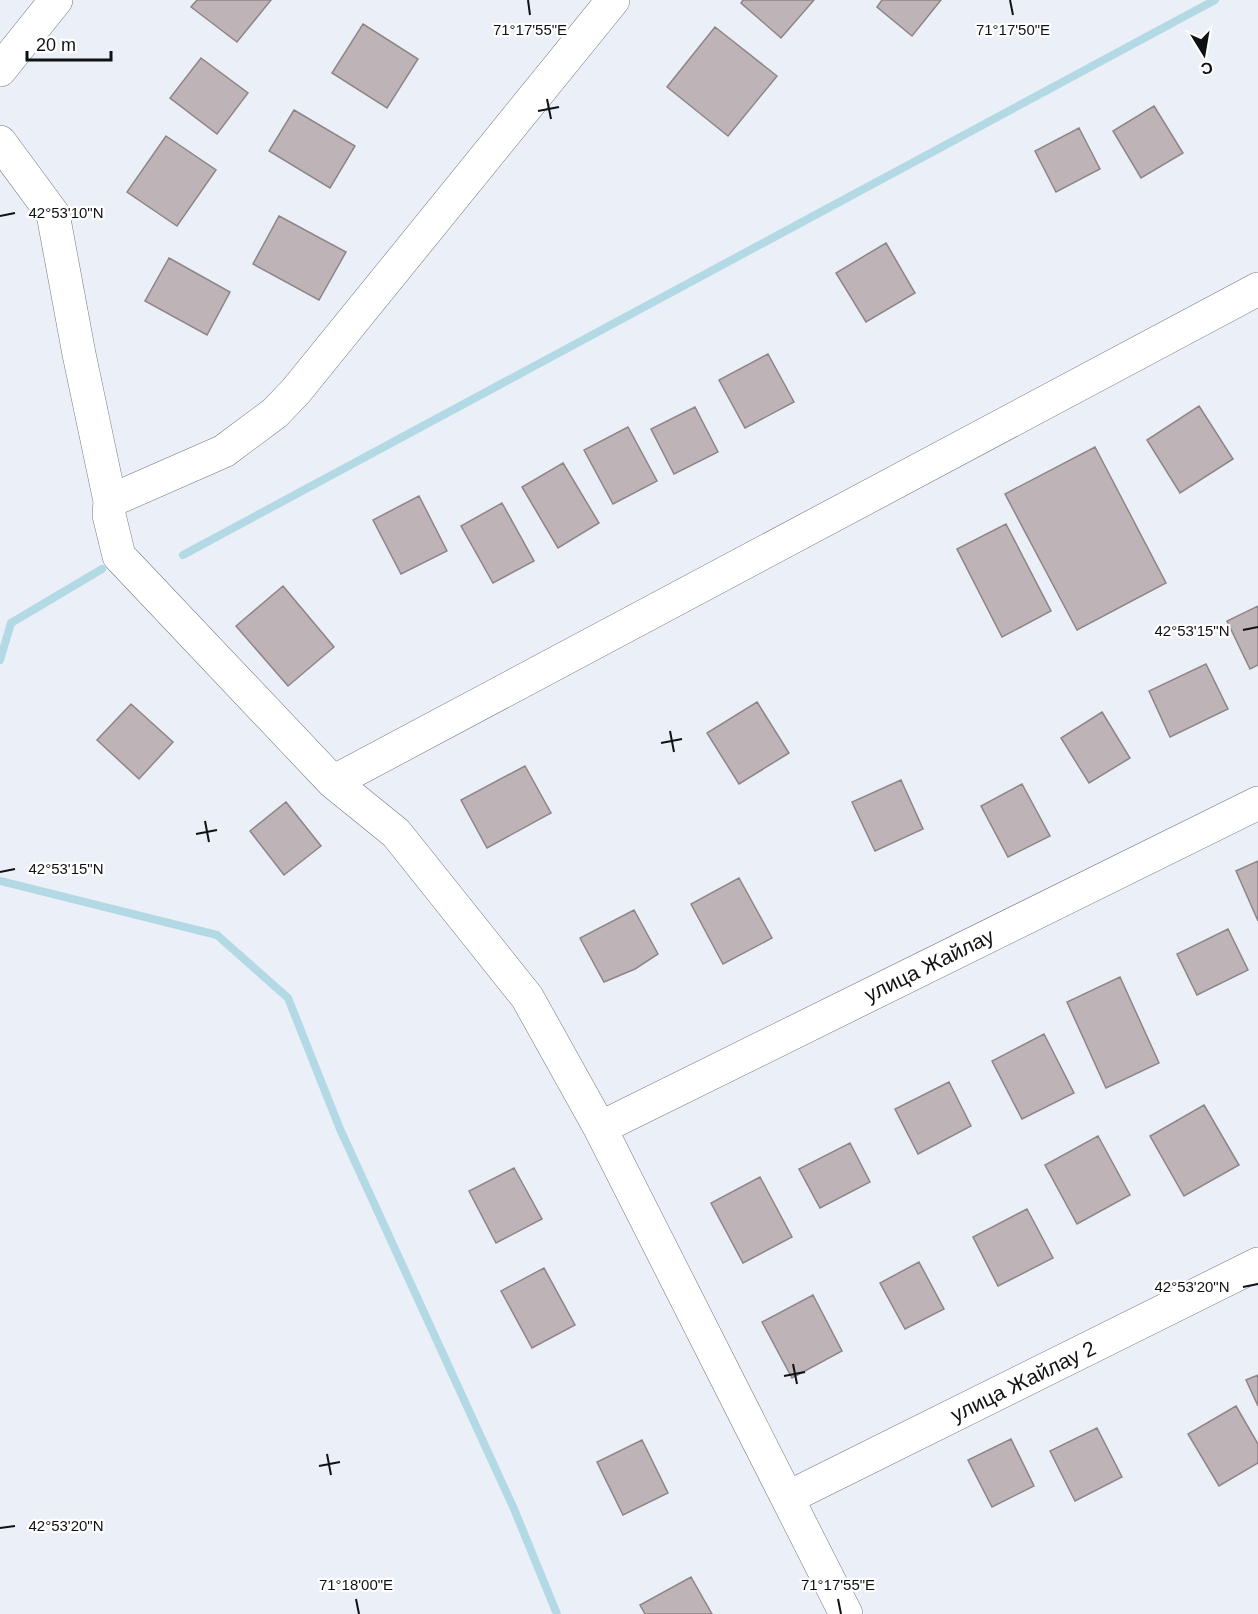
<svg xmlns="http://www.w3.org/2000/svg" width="1258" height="1614" viewBox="0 0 1258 1614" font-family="Arial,sans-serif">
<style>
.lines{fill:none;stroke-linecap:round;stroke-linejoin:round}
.stream{stroke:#b2d9e4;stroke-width:8}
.building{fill:#beb3b6;stroke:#8e8587;stroke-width:1.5}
.minor-casing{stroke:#73787f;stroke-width:34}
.minor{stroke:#fff;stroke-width:33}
.ticks{fill:none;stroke:#0f1113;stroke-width:2}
.labels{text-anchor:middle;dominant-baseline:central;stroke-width:4.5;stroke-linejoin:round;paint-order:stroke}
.street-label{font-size:21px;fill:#0f1113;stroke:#fff}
.ticks-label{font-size:15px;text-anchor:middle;fill:#0f1113;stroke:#fff;stroke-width:4.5;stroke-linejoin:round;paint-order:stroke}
</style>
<rect width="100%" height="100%" fill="#eaeff8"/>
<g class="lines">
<!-- stream -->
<path class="stream" d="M183,555L1215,0
M0,660L11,623L102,569
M0,881L217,935L288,998L340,1129L514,1509L557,1614"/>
</g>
<!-- building -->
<path class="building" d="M197,0H271L237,42L191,7Z
M743,0H814L781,38L741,3Z
M882,0H941L912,36L877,7Z
M363,24L418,59L387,108L332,73Z
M715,27L777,76L728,136L667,87Z
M201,58L248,93L217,134L170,98Z
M1154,106L1183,153L1141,178L1113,131Z
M294,110L355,146L330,188L269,151Z
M1079,128L1100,169L1056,192L1035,151Z
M166,136L216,170L177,226L127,192Z
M279,216L346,252L319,300L253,264Z
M886,243L915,293L866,322L836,273Z
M169,258L230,292L207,335L145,301Z
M768,354L794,402L745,428L719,380Z
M1199,406L1233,459L1180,493L1147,440Z
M695,407L718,452L674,474L651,429Z
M628,427L657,481L613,504L584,450Z
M1095,447L1166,583L1077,630L1005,494Z
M563,463L599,523L558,548L522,487Z
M419,496L447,551L401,574L373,520Z
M502,503L534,561L493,583L461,526Z
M1006,524L1051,611L1002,637L957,549Z
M283,586L334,647L288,686L236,626Z
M1258,606V665L1250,669L1227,621Z
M1206,664L1228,709L1170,737L1149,691Z
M757,702L789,753L739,784L707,733Z
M131,704L173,742L139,779L97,740Z
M1102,712L1130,758L1089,783L1061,738Z
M525,766L551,813L487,848L461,800Z
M901,780L923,829L875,851L852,802Z
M1022,784L1050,836L1008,857L981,806Z
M286,802L321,846L284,875L250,831Z
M1258,861V921L1236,871Z
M739,878L772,938L723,964L691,904Z
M634,910L658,954L635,969L604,982L580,938Z
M1228,929L1248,970L1197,995L1177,954Z
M1120,977L1159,1063L1106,1088L1067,1002Z
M1044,1034L1074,1093L1022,1119L992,1061Z
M949,1082L971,1126L918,1154L895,1109Z
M1204,1105L1239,1165L1184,1196L1150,1136Z
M1098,1136L1130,1195L1077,1224L1045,1165Z
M850,1143L870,1182L820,1208L799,1169Z
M514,1168L542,1219L496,1243L469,1191Z
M760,1177L792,1237L743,1263L711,1203Z
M1027,1209L1053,1258L998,1286L973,1237Z
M919,1262L944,1309L905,1329L880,1283Z
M544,1268L575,1325L532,1348L501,1291Z
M813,1295L842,1351L792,1378L762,1322Z
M1258,1375V1406L1246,1380Z
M1236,1406L1258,1444V1463L1219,1486L1188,1434Z
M1097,1428L1122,1477L1075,1501L1050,1451Z
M1011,1439L1034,1486L992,1507L968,1460Z
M642,1440L668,1493L623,1515L597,1462Z
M691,1577L712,1614H645L640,1605Z"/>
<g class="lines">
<defs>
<path id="minor" d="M0,70L56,0
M0,142L53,214L79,354L110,501L109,515L119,556L333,782L396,833L527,997L600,1128L846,1614
M110,501L224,451L275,413L296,391L613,0
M333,782L1258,289
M600,1128L1258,803
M789,1497L1258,1264"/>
</defs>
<!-- minor casing -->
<use href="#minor" class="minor-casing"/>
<!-- minor -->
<use href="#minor" class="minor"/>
</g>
<!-- ticks -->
<path class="ticks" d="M528,0L530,15M1010,0L1013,15M547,99L551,119M538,111L559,107M0,216L15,213M1243,630L1258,627M670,731L674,752M661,743L682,739M205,821L209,842M196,834L217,830M0,872L15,869M1243,1287L1258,1284M793,1364L797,1384M784,1376L805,1372M327,1454L331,1475M319,1466L340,1462M0,1528L15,1526M356,1599L359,1614M838,1599L841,1614"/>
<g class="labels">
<!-- street labels -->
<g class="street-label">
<text transform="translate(929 965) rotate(-26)">улица Жайлау</text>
<text transform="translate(1023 1381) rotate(-26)">улица Жайлау 2</text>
</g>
</g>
<g class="ticks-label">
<text x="530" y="35">71°17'55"E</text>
<text x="1013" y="35">71°17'50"E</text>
<text x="66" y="218">42°53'10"N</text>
<text x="1192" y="636">42°53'15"N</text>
<text x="66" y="874">42°53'15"N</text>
<text x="1192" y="1292">42°53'20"N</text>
<text x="66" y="1531">42°53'20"N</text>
<text x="356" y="1590">71°18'00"E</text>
<text x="838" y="1590">71°17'55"E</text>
</g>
<!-- north arrow -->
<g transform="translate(1204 54) rotate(169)" stroke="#ffffff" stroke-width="4.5" paint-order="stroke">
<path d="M0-4.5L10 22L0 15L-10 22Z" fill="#0f1113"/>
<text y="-9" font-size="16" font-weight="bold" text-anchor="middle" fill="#0f1113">С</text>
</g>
<!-- scale -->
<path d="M27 51v9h84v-9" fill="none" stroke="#0f1113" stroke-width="3"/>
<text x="36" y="51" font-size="18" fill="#0f1113" stroke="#ffffff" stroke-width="4.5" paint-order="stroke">20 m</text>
</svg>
